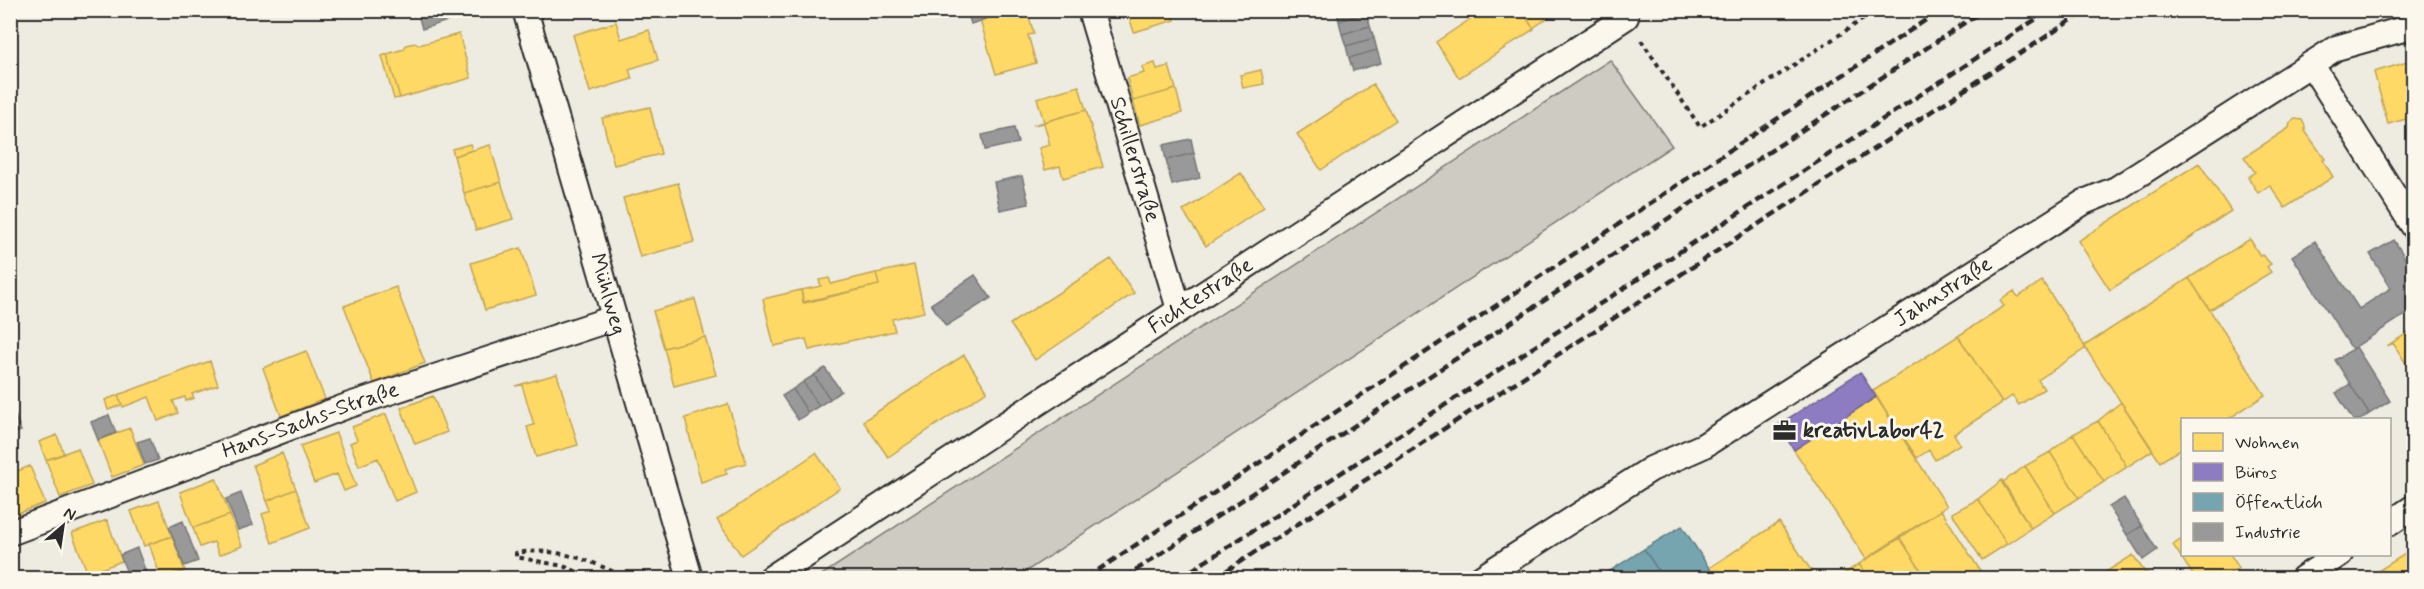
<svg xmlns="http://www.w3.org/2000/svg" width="2424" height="589" viewBox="0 0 2424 589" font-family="Mynerve,sans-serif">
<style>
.green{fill:#cecbc2;stroke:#7c7b76;stroke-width:1.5}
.homes{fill:#ffd966;stroke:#bfa554;stroke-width:1.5}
.offices{fill:#8e7cc3;stroke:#706495;stroke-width:1.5}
.public{fill:#76a5af;stroke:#608087;stroke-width:1.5}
.industry{fill:#999;stroke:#787878;stroke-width:1.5}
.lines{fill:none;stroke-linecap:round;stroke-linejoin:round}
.street-casing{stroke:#2b2b2b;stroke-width:28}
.path{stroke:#2b2b2b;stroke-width:4;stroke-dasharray:4.5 4.5;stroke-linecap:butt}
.street{stroke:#fbf7ec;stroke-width:24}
.rail{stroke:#2b2b2b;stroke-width:4.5;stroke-dasharray:9 4.5;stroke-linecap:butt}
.labels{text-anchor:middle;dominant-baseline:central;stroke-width:6;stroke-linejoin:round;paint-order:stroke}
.street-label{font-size:22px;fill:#2b2b2b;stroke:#fbf7ec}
.poi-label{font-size:22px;font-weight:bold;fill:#2b2b2b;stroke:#fbf7ec;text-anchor:start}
</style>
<rect width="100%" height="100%" fill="#eeebe0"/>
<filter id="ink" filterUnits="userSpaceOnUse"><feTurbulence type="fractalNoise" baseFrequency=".0167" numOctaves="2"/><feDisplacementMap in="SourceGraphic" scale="12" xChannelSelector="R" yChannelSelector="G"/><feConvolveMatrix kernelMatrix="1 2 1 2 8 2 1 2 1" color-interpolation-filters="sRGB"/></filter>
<g filter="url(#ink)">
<!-- green -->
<path class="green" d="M1610,60L1672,146L1016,578H817Z"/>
<!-- homes -->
<path class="homes" d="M1014,10H1027L1034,34L1028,35L1036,63L996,74L980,20Z
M1127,10H1172L1175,20L1134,32Z
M1484,10H1521L1534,29L1459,78L1436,42Z
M1521,10H1559L1533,28Z
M616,22L621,39L649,30L658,60L629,69L632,79L590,92L573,35Z
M459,34L471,78L400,98L387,54L404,49L406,45L415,43L419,45Z
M387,54L400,98L394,99L382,56Z
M2414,60V117L2388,124L2374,72Z
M1155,63L1157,69L1169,66L1176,89L1133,101L1127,78L1144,73L1142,67Z
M1261,70L1264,84L1243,88L1240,75Z
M1373,84L1396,120L1321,170L1297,134Z
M1079,86L1086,110L1044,122L1037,98Z
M1176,89L1182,113L1140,125L1133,101Z
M650,107L661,154L614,165L602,118Z
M1086,110L1103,167L1063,178L1060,166L1045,170L1039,148L1050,145L1044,123L1033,125Z
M2295,119L2302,120L2305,126V131L2325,159L2323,160L2333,177L2285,208L2270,185L2258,193L2248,177L2255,172L2244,157L2289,128L2290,123Z
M470,144L472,150L454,156L452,149Z
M490,145L501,182L464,193L454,156Z
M2199,163L2231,211L2110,290L2078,241Z
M1241,173L1264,207L1206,246L1183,211Z
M501,182L513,219L476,230L464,193Z
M678,183L694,242L640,257L623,198Z
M2250,239L2260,256L2262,255L2271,264L2267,267L2271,272L2210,310L2189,278Z
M521,248L536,295L485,310L471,263Z
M1111,259L1134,293L1035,360L1010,324Z
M914,265L924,312L892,319L895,331L809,350L806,339L774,346L763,299L801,290L804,303L879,285L876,273Z
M876,273L879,285L803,302L801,290L821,286L819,280L829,278L831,284Z
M2189,278L2265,395L2227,420H2182V448L2160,462L2084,346Z
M2042,281L2086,348L2038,380L2044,389L2019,405L2012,396L2002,403L1958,336L2004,306L2000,301L2014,291L2018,297Z
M396,287L425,363L374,383L344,306Z
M695,299L705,337L664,348L653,311Z
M2414,329V376L2393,343L2387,346Z
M1958,336L2002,403L1954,434L1960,444L1935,460L1929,450L1917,458L1873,391Z
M705,337L716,375L674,386L664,348Z
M306,351L325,399L281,416L263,368Z
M964,355L987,391L888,457L863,421Z
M210,361L218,385L192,394L194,398L186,401L185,397L173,401L178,413L158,421L149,397L123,407L118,395Z
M557,374L578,445L536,457L527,427L534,425L522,385L515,386Z
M118,395L122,405L108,410L105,400Z
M433,396L447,432L415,444L401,408Z
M1876,397L1947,506L1866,559L1794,450Z
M2121,402L2153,450L2127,467L2098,421Z
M728,404L746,463L725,469L727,474L701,482L685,418Z
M386,414L416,492L395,501L378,458L359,466L350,443L357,440L352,427Z
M2098,421L2127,467L2104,482L2073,434Z
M130,428L144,465L112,477L98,440Z
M336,433L356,486L344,491L337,474L314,483L300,446Z
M2073,434L2104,482L2079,498L2050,452Z
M57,435L64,454L46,460L39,442Z
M78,448L92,485L60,497L46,460Z
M2050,452L2079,498L2055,513L2025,466Z
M282,453L296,489L267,501L253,465Z
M816,453L840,488L741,555L717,520Z
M10,455L17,471L10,474Z
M30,466L45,503L13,515L10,509V474Z
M2025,466L2055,513L2031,528L2002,483Z
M216,478L230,515L193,528L180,492Z
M2002,480L2031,528L2007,544L1978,499Z
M296,489L310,528L272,543L262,514L271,511L267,501Z
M1978,499L2007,544L1982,560L1952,513Z
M159,501L172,536L144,546L131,511Z
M1941,510L1985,578H1926L1900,538Z
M230,515L242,546L219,555L214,542L200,547L193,528Z
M107,520L122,561L88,574L72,533Z
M1779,522L1816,578H1716L1709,568Z
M172,536L185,571L161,578L149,544Z
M1900,538L1926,578H1869L1859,564Z
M2182,539V554H2230L2239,568L2222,578H2195L2173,545Z
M2410,551L2414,557V578H2376L2373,574Z
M2133,555L2146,574L2148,573L2152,578H2096Z
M1859,564L1869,578H1837Z
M45,570L48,578H22Z"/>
<!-- offices -->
<path class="offices" d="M1860,372L1876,397L1794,450L1778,425Z"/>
<!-- public -->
<path class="public" d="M1682,526L1709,568L1716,578H1663L1644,549Z
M1644,549L1663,578H1599Z"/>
<!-- industry -->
<path class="industry" d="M417,10H452L454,19L422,29Z
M967,10H996L997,15L971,24Z
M1336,10H1366L1367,13L1339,21Z
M1367,13L1370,26L1342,34L1339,21Z
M1370,26L1374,38L1346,46L1342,34Z
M1374,38L1377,50L1349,58L1346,46Z
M1377,50L1381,63L1353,71L1349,58Z
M1014,128L1018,143L985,150L982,135Z
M1191,139L1194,153L1166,160L1163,145Z
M1194,153L1200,178L1172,185L1166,160Z
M1022,176L1029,204L1000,210L994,182Z
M2394,240L2414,272V309L2352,349L2292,256L2315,241L2359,309L2391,288L2370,254Z
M975,275L991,298L946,326L931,304Z
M2356,347L2390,401L2369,414L2335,360Z
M825,368L841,391L830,399L814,375Z
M814,375L830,399L819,406L803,382Z
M803,382L819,406L808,413L793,389Z
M2350,384L2369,414L2360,420H2353L2336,393Z
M793,389L808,413L798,420L782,396Z
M15,415L21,431L10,435V417Z
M109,415L116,433L98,440L91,422Z
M150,438L158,460L145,464L137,442Z
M241,493L253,525L238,530L226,499Z
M2124,498L2142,526L2127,535L2109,507Z
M183,521L198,561L184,566L169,527Z
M2142,526L2157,550L2143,560L2127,535Z
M137,548L148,578H129L120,555Z"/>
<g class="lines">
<defs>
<g id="street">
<path id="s1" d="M525,10L690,578"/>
<path id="s2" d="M1090,10L1179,309"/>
<path d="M2311,64L2414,227"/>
<path d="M2390,523L2414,507"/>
<path id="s3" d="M10,533L347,406L614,318"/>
<path id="s4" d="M771,578L1626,17L1622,10"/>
<path id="s5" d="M1481,578L1651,469L1703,446L2084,202L2116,189L2336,48L2414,26"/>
<path d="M2303,578L2340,554"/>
</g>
</defs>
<!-- street casing -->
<use href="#street" class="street-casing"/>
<!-- path -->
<path class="path" d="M1641,40L1700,127L1877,10
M593,578L563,566L516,557V553C557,547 591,560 626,578"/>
<!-- street -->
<use href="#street" class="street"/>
<!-- rail -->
<path class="rail" d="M1086,578L1941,10
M1124,578L1984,10
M1180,578L2050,10
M1215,578L2087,10"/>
</g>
</g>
<!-- icons -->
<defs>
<symbol id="office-bare" viewBox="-9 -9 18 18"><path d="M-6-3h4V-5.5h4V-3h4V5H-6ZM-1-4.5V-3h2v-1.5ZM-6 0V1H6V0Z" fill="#2b2b2b" stroke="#fbf7ec" stroke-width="2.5" paint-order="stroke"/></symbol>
</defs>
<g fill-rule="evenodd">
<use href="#office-bare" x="1768" y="414" width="33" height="33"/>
</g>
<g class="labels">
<!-- street labels -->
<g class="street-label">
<text stroke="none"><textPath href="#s2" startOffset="156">Schillerstraße</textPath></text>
<text stroke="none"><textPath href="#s5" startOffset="544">Jahnstraße</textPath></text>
<text stroke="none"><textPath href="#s1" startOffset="296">Mühlweg</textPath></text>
<text stroke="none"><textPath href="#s4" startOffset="514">Fichtestraße</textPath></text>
<text stroke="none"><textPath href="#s3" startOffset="321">Hans-Sachs-Straße</textPath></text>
</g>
<!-- poi labels -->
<g class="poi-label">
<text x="1803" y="431">kreativLabor42</text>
</g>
</g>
<!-- margin -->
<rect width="2424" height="589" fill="none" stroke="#fbf7ec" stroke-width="36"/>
<rect x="18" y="18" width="2388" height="553" fill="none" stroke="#2b2b2b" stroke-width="2" filter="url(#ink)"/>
<!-- legend -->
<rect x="2181" y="418" width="210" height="138" fill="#fbf7ec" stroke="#a8a59f" stroke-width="1.5"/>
<rect x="2193" y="433" width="30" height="18" fill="#ffd966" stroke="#a8a59f" stroke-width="1.5"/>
<text x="2235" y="448" font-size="18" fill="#2b2b2b">Wohnen</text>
<rect x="2193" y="463" width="30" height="18" fill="#8e7cc3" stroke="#a8a59f" stroke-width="1.5"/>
<text x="2235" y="478" font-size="18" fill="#2b2b2b">Büros</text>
<rect x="2193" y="493" width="30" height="18" fill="#76a5af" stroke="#a8a59f" stroke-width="1.5"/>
<text x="2235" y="508" font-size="18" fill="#2b2b2b">Öffentlich</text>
<rect x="2193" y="523" width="30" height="18" fill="#999999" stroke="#a8a59f" stroke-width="1.5"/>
<text x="2235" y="538" font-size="18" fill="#2b2b2b">Industrie</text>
<!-- north arrow -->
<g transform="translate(63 526) rotate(29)" stroke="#fbf7ec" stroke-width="4.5" paint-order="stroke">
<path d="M0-4.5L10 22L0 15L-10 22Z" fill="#2b2b2b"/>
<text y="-9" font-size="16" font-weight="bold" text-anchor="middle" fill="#2b2b2b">N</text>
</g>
</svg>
